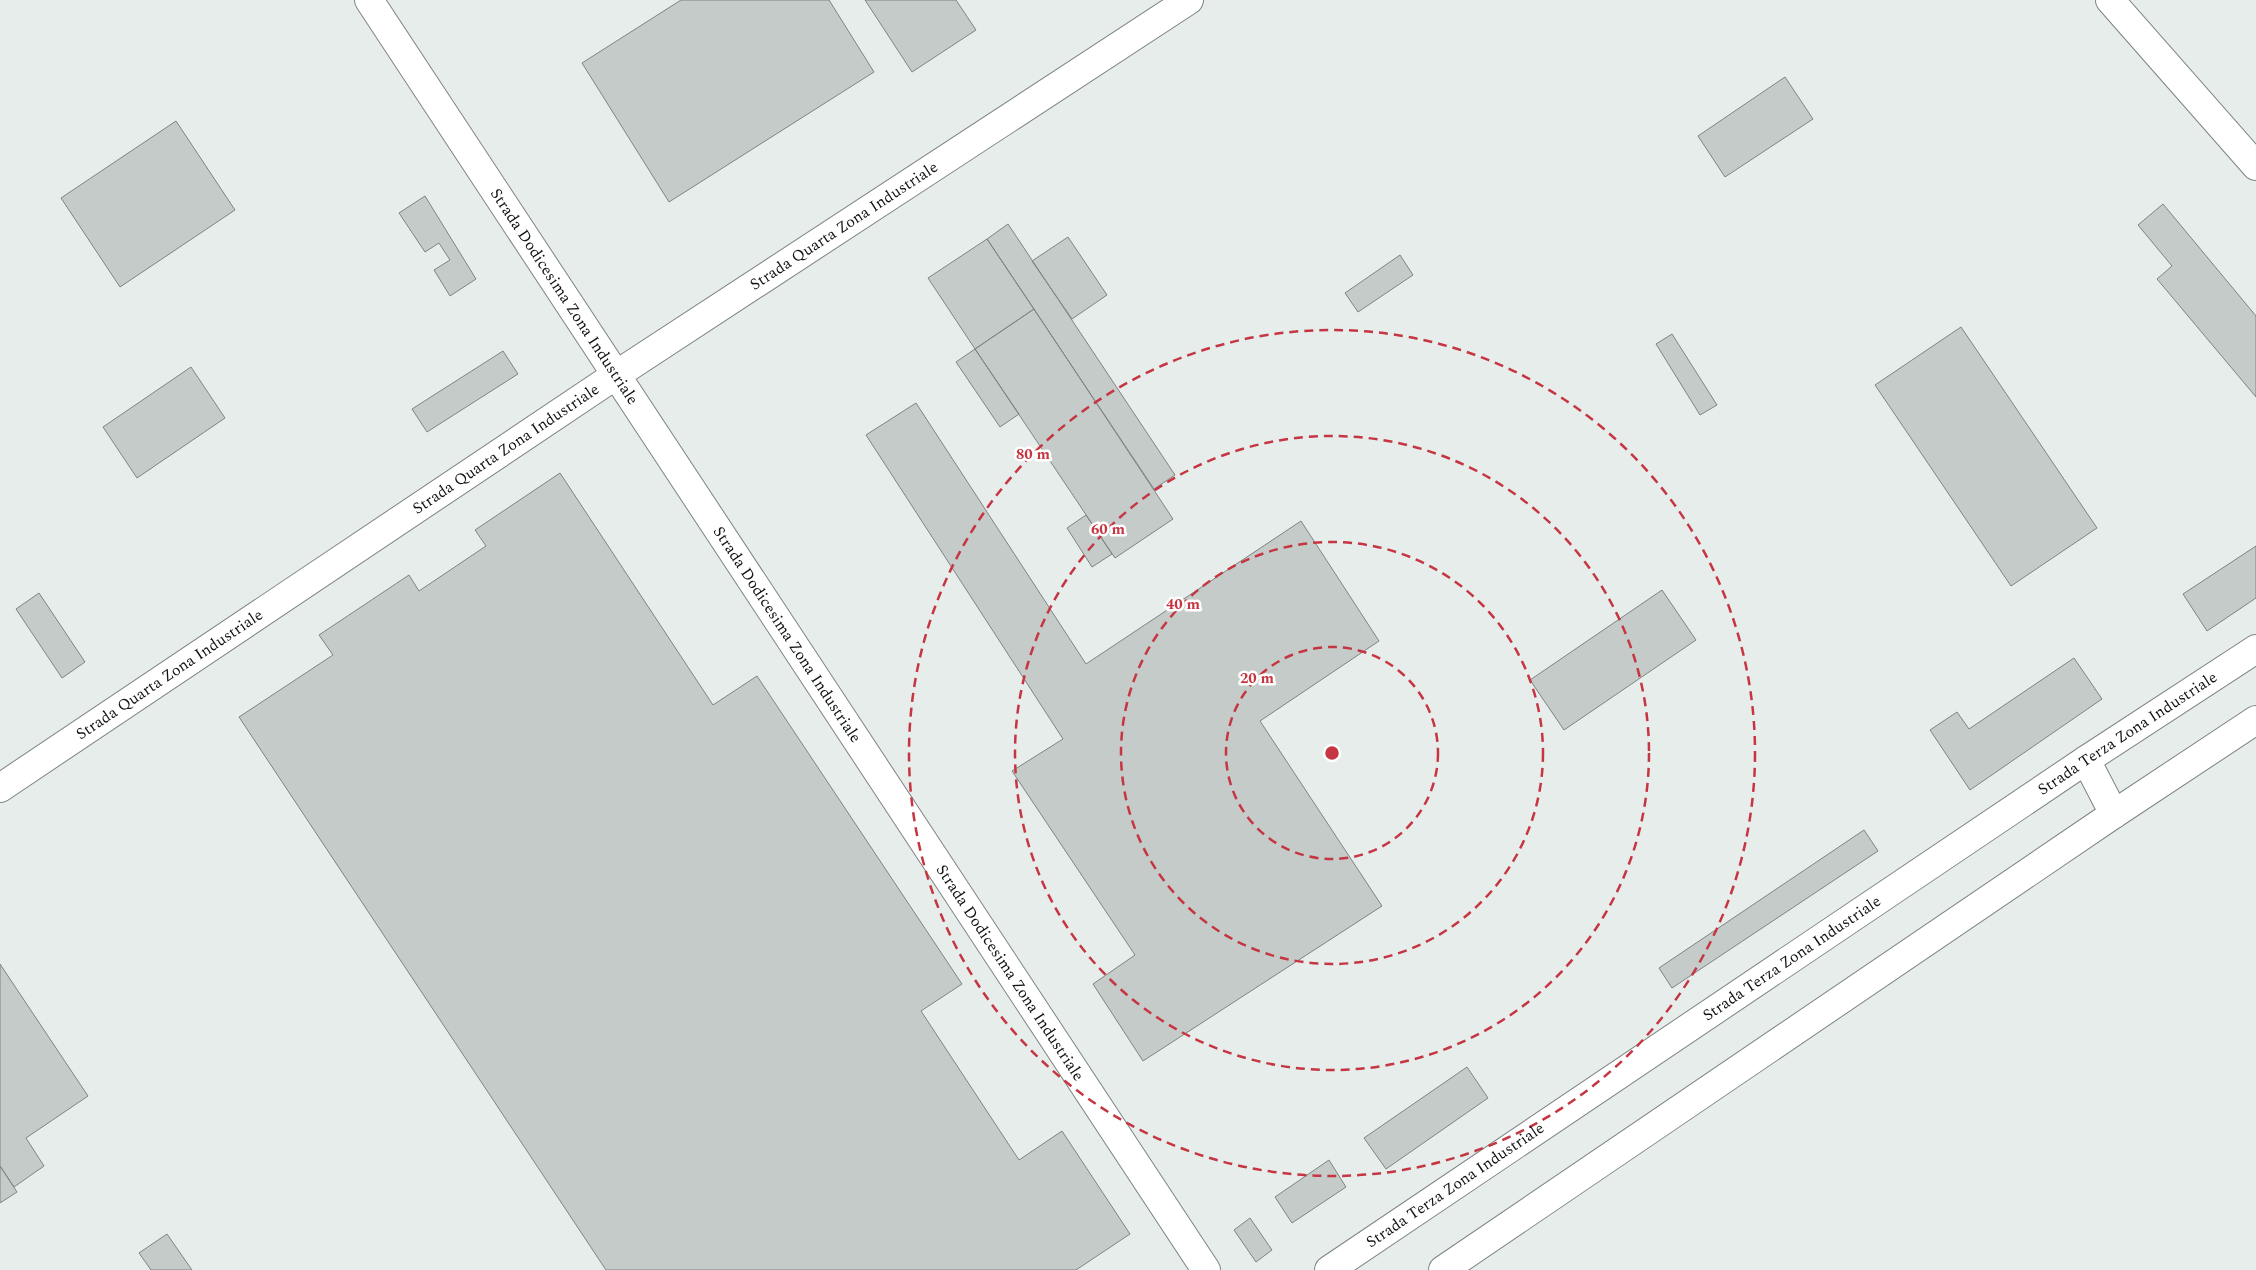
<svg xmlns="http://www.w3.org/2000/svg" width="2256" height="1270" viewBox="0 0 2256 1270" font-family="Spectral,serif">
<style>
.building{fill:#c4cbc9;stroke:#7e8483}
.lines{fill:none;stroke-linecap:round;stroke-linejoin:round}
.minor-casing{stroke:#7e8483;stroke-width:30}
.major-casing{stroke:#7e8483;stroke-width:30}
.minor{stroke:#fff;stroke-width:28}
.major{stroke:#fff;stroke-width:28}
.ring{fill:none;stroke:#c63642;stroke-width:2.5;stroke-dasharray:9 6}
.labels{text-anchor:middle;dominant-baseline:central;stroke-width:5;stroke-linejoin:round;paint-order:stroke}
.street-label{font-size:16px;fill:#101312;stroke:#fff}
.centre{fill:#c63642;stroke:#fff;stroke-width:2.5}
.ring-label{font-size:15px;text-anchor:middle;font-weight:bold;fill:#c63642;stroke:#fff;stroke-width:5;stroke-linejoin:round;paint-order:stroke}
</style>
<rect width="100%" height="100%" fill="#e6edeb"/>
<!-- building -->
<path class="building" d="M681,0H829L874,72L669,202L582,63Z
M865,0H956L976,30L912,72Z
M1785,77L1813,119L1725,177L1698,136Z
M176,121L235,210L120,287L61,198Z
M425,196L476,279L450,296L434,270L450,260L439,243L425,252L399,213Z
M2163,204L2256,316V397L2157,279L2172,266L2138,225Z
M1008,224L1175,475L1154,489L987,239Z
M1068,237L1107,295L1072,319L1032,261Z
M987,239L1034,309L975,349L928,278Z
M1400,255L1413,275L1358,312L1345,293Z
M1034,309L1173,519L1115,558L975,349Z
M1961,327L2097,528L2011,586L1875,385Z
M1672,334L1717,405L1700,415L1656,344Z
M975,349L1019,414L1000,427L956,362Z
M503,351L518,374L427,432L412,409Z
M191,367L225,418L137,478L103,427Z
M916,403L1086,664L1301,521L1379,641L1260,721L1382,906L1143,1061L1093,984L1135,955L1012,771L1063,739L866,435Z
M560,473L713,705L757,676L962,984L921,1011L1019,1160L1062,1131L1130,1234L1076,1270H606L239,717L333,655L319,635L409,575L419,591L486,546L475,530Z
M1086,515L1112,554L1092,567L1067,528Z
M2256,546V598L2207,631L2183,594Z
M1662,590L1696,640L1564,730L1530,680Z
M39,593L85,662L62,678L16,609Z
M2074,658L2102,699L1970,790L1930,730L1957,712L1969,729Z
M1864,830L1878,851L1672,988L1659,968Z
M0,964L88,1096L26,1138L44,1166L14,1187L0,1166Z
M1467,1067L1488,1098L1386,1169L1364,1138Z
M1329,1160L1346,1187L1292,1223L1275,1197Z
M0,1166L17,1192L0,1203Z
M1250,1218L1272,1250L1256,1262L1234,1230Z
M167,1234L192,1270H151L139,1253Z"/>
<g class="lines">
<defs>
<g id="minor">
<path id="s1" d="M369,0L1206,1270"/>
<path d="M2086,760L2114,814"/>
<path id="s2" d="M0,788L616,375L1189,0"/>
<path id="s3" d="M1329,1270L2086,760L2256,649"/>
<path d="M1443,1270L2114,814L2256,720"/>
</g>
<path id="major" d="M2110,0L2256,166"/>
</defs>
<!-- minor casing -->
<use href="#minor" class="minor-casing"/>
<!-- major casing -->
<use href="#major" class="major-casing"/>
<!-- minor -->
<use href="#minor" class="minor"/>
<!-- major -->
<use href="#major" class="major"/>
</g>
<!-- distance rings -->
<g class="ring">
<circle cx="1332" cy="753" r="106"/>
<circle cx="1332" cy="753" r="211"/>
<circle cx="1332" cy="753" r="317"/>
<circle cx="1332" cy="753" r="423"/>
</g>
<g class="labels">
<!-- street labels -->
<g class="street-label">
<text stroke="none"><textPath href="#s2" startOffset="1014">Strada Quarta Zona Industriale</textPath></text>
<text stroke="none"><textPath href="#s1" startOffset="355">Strada Dodicesima Zona Industriale</textPath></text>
<text stroke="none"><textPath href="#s2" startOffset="609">Strada Quarta Zona Industriale</textPath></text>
<text stroke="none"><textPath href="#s1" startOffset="760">Strada Dodicesima Zona Industriale</textPath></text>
<text stroke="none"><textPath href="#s2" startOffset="204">Strada Quarta Zona Industriale</textPath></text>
<text stroke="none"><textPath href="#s3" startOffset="962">Strada Terza Zona Industriale</textPath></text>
<text stroke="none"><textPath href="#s3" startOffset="558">Strada Terza Zona Industriale</textPath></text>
<text stroke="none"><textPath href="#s1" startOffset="1165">Strada Dodicesima Zona Industriale</textPath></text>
<text stroke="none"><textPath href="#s3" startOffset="152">Strada Terza Zona Industriale</textPath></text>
</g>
</g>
<circle cx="1332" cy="753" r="8" class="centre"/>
<g class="ring-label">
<text x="1033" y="459">80 m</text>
<text x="1108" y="534">60 m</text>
<text x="1183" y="609">40 m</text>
<text x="1257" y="683">20 m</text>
</g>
</svg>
